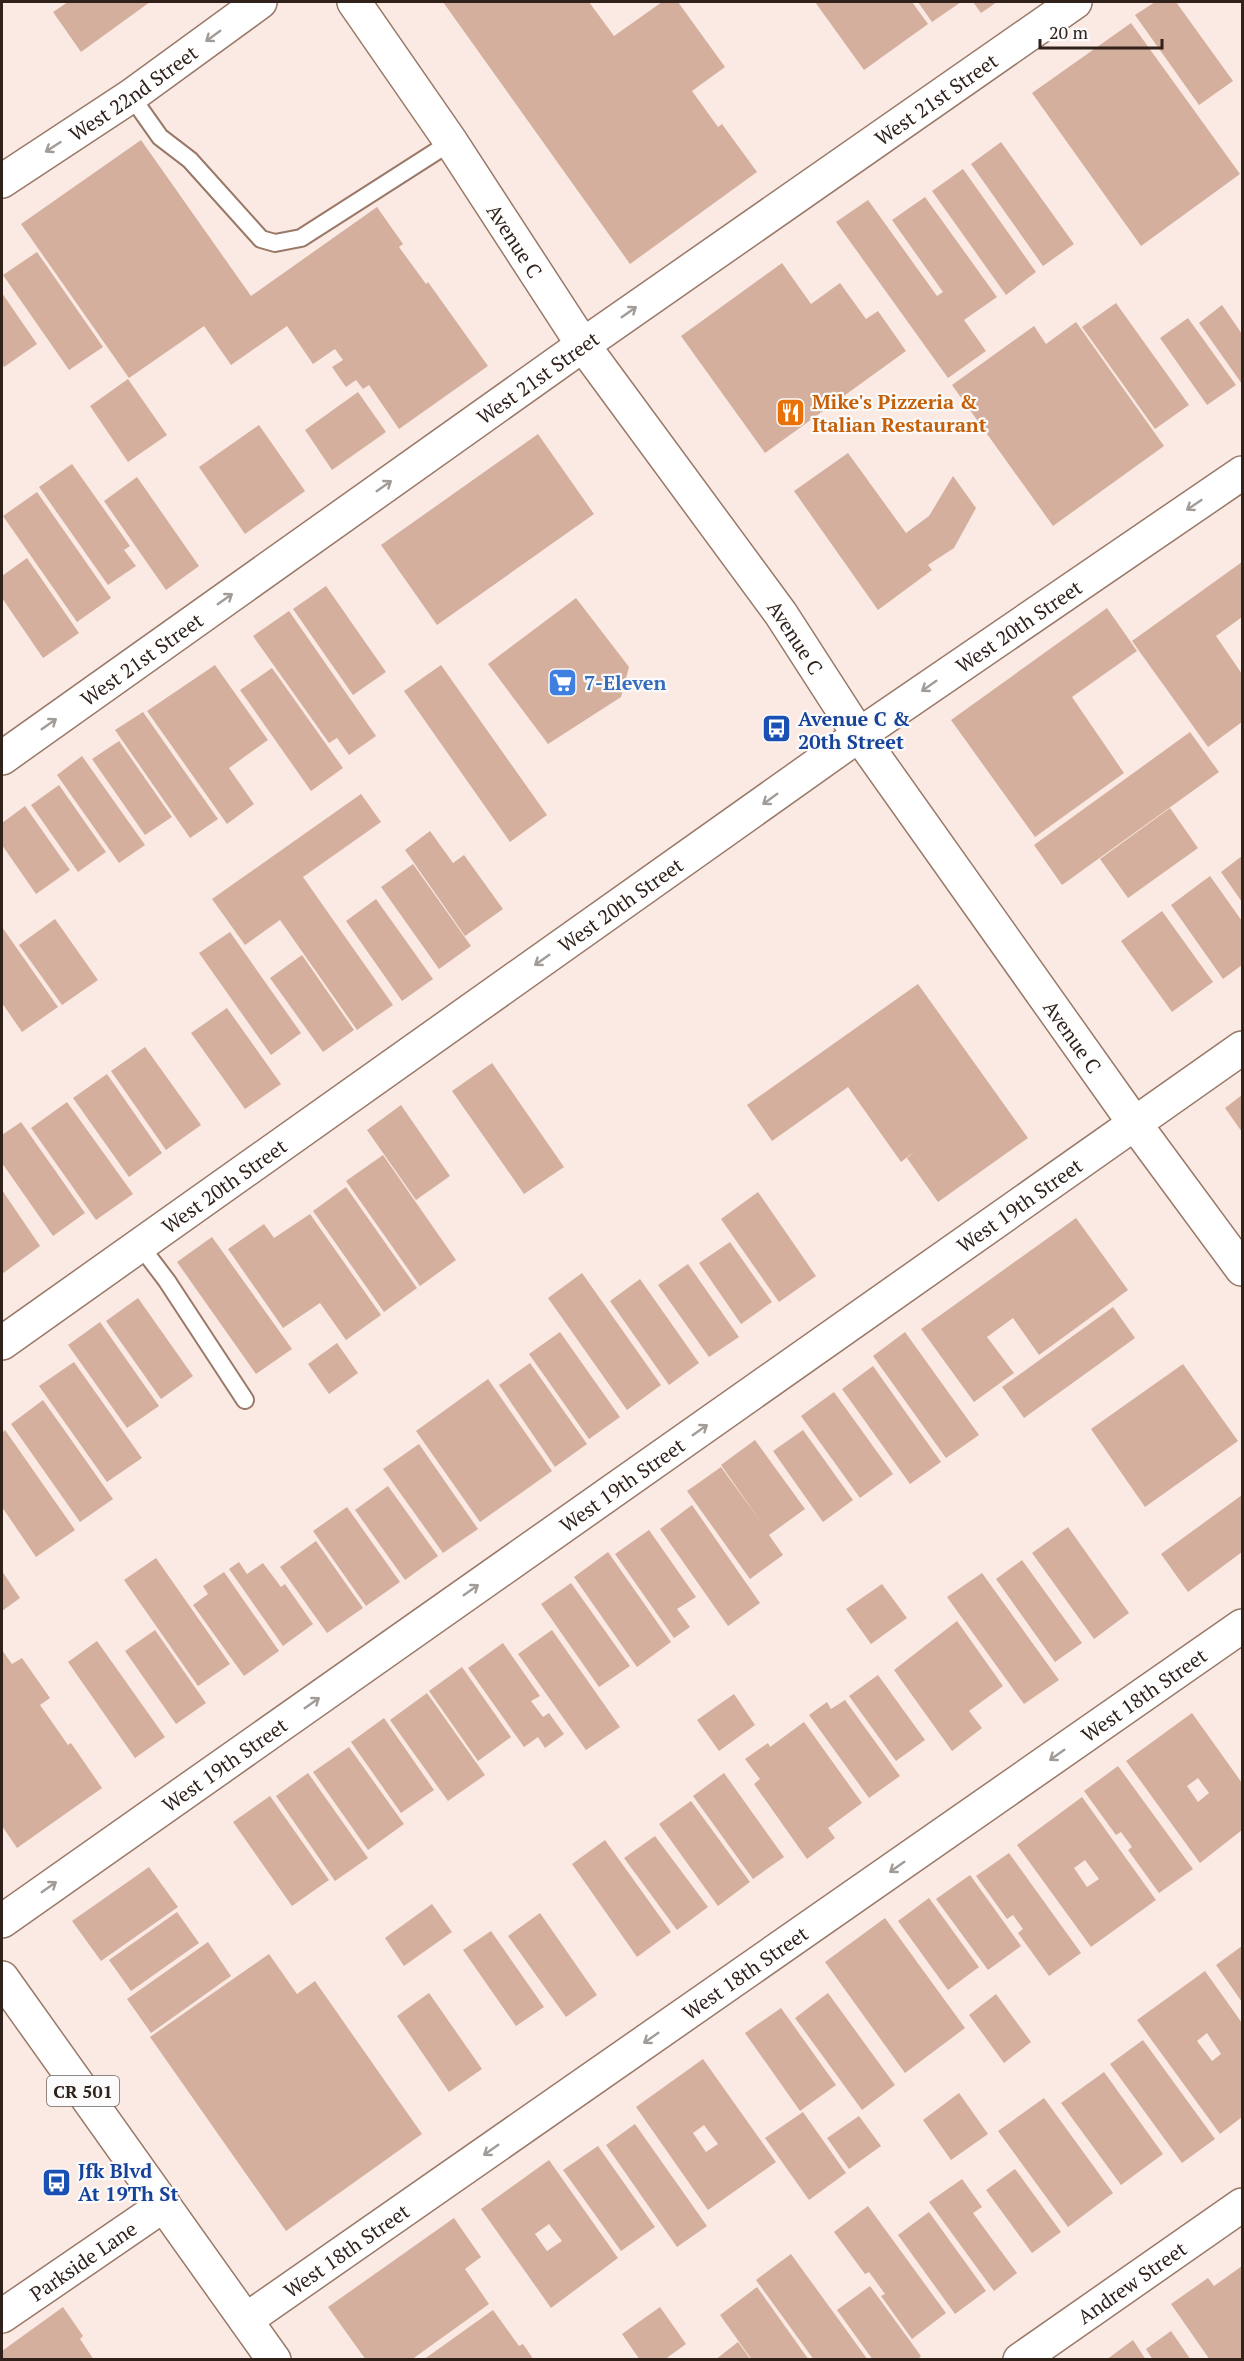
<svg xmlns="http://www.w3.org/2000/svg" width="1244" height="2361" viewBox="0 0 1244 2361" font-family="'PT Serif',serif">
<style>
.building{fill:#d4af9d;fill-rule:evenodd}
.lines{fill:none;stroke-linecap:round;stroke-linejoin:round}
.service-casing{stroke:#9a7867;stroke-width:20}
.minor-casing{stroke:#9a7867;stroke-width:36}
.secondary-casing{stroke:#9a7867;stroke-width:36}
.primary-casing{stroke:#9a7867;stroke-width:36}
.service{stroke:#fff;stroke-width:16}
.minor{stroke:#fff;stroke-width:33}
.secondary{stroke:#fff;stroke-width:33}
.primary{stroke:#fff;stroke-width:33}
.oneway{stroke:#a29c98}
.labels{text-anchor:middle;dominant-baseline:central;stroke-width:4.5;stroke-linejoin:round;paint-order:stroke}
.shield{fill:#fbfbfb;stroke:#6d635e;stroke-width:1.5}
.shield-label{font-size:18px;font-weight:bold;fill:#30221b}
.street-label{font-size:20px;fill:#30221b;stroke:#fbfbfb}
.food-label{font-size:20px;font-weight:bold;fill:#c56008;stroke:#fbfbfb;text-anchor:start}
.shop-label{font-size:20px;font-weight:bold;fill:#366cbe;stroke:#fbfbfb;text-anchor:start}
.transit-label{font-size:20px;font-weight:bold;fill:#164399;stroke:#fbfbfb;text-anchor:start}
</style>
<rect width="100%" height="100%" fill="#faeae3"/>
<!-- building -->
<path class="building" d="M68,2H150L81,52L53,12Z
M443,2H589L614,36L662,2H678L725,67L692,91L718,127L722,124L757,172L630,264Z
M815,2H912L928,24L864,70Z
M918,2H961L932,22Z
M973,2H997L981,13Z
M1155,2H1176L1233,81L1199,105L1135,15Z
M1131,23L1240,174L1141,246L1032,93Z
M141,140L251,296L377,207L403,244L399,247L426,284L428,282L488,366L399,429L369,385L363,389L356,380L346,387L332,367L343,360L335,349L313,364L287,326L231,365L204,326L129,378L21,224Z
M1001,142L1074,244L1043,266L971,164Z
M963,169L1036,272L1006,295L932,191Z
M925,197L997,297L964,320L986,351L948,378L836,222L868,200L937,296L943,292L892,220Z
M37,252L103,347L69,370L3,275Z
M782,263L811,304L840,283L866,319L878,311L906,351L765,453L681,336Z
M2,293L37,344L4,367L2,363Z
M1116,303L1189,405L1155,429L1082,327Z
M1222,305L1242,334V384L1199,323Z
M1188,318L1236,385L1207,405L1160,338Z
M1076,322L1164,446L1053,526L952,385L1034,326L1046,344Z
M128,379L167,435L128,462L90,406Z
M358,392L386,432L332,470L305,430Z
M259,425L305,491L245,534L199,467Z
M538,434L594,514L437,625L381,545Z
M848,453L906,533L929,516L953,476L976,508L954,548L928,565L932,570L878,610L794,491Z
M72,464L130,546L124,550L136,566L108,585L39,487Z
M137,477L199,566L166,590L104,501Z
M37,492L111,598L77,622L3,516Z
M27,558L79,633L43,658L2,598V576Z
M1242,562V617L1216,636L1242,674V722L1208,747L1132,641Z
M326,586L386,672L353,695L293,609Z
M576,598L629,667L621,697L548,744L488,664Z
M1107,608L1137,651L1072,697L1124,773L1035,837L951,720Z
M289,611L376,736L349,755L337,738L329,743L253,636Z
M215,665L268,740L229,768L254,804L227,824L147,711Z
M441,665L547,815L510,842L404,691Z
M272,668L343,768L311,791L240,690Z
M143,712L218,819L190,838L115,730Z
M1190,732L1219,772L1062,885L1034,845Z
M119,741L172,817L145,835L92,759Z
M82,756L145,845L119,863L57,775Z
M59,785L106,852L78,872L31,805Z
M361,794L381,822L303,877L393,1005L357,1030L280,920L245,945L212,899Z
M25,806L70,870L36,894L2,845V823Z
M1170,808L1198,848L1128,898L1100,859Z
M430,831L453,863L464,855L503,909L465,936L405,850Z
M1242,856V902L1221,872Z
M413,864L471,946L439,969L381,887Z
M1210,876L1242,921V965L1223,979L1171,905Z
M376,899L433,979L402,1001L346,921Z
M1162,911L1213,982L1172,1012L1121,941Z
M55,919L98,980L62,1005L19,945Z
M2,927L58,1007L22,1032L2,1003Z
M230,932L301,1033L271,1055L199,953Z
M302,955L354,1030L323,1052L270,978Z
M918,984L1028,1138L938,1202L907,1158L915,1151L901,1162L848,1087L772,1141L747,1105Z
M227,1008L281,1084L245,1109L191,1033Z
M145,1047L201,1125L166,1150L111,1071Z
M492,1063L564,1167L524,1194L452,1091Z
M107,1074L162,1153L129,1177L73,1098Z
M1242,1095V1132L1225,1108Z
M67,1102L133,1194L96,1220L31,1128Z
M401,1105L450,1176L416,1200L367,1130Z
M21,1122L85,1213L53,1236L2,1163V1135Z
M383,1155L456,1260L420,1286L346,1181Z
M346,1187L417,1288L384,1312L313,1211Z
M2,1190L40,1246L2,1274Z
M758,1192L816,1276L779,1302L721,1219Z
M310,1214L381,1315L346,1340L320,1303L283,1328L228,1249L264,1224L274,1238Z
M1076,1218L1128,1290L1039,1355L1013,1318L987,1337L1014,1373L974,1402L921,1329Z
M212,1237L292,1349L256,1374L177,1262Z
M730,1242L772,1302L741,1324L699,1263Z
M688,1264L739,1337L709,1357L658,1285Z
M582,1273L661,1385L627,1410L548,1298Z
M640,1279L699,1363L669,1385L610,1301Z
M138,1298L193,1376L161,1399L106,1321Z
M1113,1307L1135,1338L1024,1418L1002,1387Z
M100,1322L159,1406L127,1428L68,1345Z
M560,1332L620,1417L589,1439L529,1354Z
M905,1332L979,1435L946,1458L873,1356Z
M337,1343L358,1373L329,1394L308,1364Z
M74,1362L142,1458L107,1482L39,1386Z
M530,1363L587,1444L555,1467L499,1385Z
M1183,1364L1238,1441L1145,1507L1091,1429Z
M873,1366L941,1462L910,1484L842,1389Z
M488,1379L552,1471L480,1522L416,1431Z
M834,1392L893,1474L860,1498L801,1416Z
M43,1400L113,1499L80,1522L11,1424Z
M5,1430L75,1530L36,1557L2,1507V1433Z
M803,1430L853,1500L823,1522L773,1451Z
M755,1440L805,1509L769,1535L783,1555L750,1579L687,1491L721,1467L761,1522L721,1465Z
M419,1444L478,1529L443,1553L383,1469Z
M388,1486L438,1556L405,1580L355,1510Z
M1242,1495V1552L1188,1592L1161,1554Z
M692,1505L760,1603L728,1626L660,1529Z
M347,1507L400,1582L366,1606L313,1531Z
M1068,1527L1129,1613L1094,1639L1032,1553Z
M649,1530L696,1597L677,1609L690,1627L674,1638L615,1554Z
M316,1541L363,1608L327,1633L280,1567Z
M608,1552L671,1642L637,1667L574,1577Z
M156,1558L230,1664L198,1686L124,1580Z
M1022,1560L1082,1643L1055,1662L996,1579Z
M239,1562L247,1574L263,1563L281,1587L285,1584L313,1624L283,1646L229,1569Z
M2,1571L20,1598L2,1611Z
M224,1572L279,1651L244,1676L193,1605L208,1594L203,1586Z
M982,1573L1059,1680L1024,1704L947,1597Z
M571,1583L630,1666L599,1687L541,1604Z
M882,1584L907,1618L871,1644L846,1609Z
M957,1621L1003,1686L969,1711L982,1728L952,1751L894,1670Z
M155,1630L206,1703L176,1724L125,1651Z
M552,1630L620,1727L586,1750L518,1654Z
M97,1641L165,1737L135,1758L68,1662Z
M503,1643L540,1696L531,1701L543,1717L549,1713L564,1734L545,1748L538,1737L524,1747L468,1668Z
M2,1650L12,1664L22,1658L50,1698L40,1705L68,1745L71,1743L102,1788L17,1848L2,1826Z
M462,1667L511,1737L478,1761L429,1691Z
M878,1675L925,1740L896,1761L849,1696Z
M427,1693L485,1775L448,1801L390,1720Z
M734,1694L755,1725L719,1751L697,1720Z
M845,1700L900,1776L869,1798L809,1715L827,1702L831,1709Z
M1192,1713L1242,1783V1830L1200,1863L1126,1761ZM1198,1778L1209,1793L1198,1802L1187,1786Z
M384,1718L434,1790L401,1813L351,1742Z
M804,1722L862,1803L828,1828L835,1838L807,1859L754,1784L760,1779L745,1759L768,1743L770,1747Z
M349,1747L404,1824L368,1850L313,1772Z
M1118,1766L1193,1869L1159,1893L1128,1850L1132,1847L1121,1832L1116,1835L1084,1791Z
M308,1773L368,1858L335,1881L276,1796Z
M724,1773L784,1857L753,1879L693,1796Z
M270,1796L329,1880L292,1906L233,1822Z
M1082,1797L1156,1900L1091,1947L1017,1845ZM1085,1860L1099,1879L1087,1887L1074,1868Z
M691,1801L750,1882L718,1906L659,1824Z
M655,1836L708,1907L677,1930L624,1858Z
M605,1840L671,1932L637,1957L572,1864Z
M1009,1853L1081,1953L1049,1976L1018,1933L1023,1929L1013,1915L1007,1919L976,1876Z
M149,1867L178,1907L101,1961L72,1921Z
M970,1875L1021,1946L988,1970L936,1899Z
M929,1898L979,1967L948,1990L898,1921Z
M432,1904L452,1932L404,1966L385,1938Z
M177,1912L199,1943L131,1991L109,1960Z
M540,1913L597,1995L566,2017L508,1936Z
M885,1918L965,2028L905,2073L825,1962Z
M491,1931L544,2007L516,2026L463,1950Z
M208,1942L231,1976L151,2033L127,1999Z
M1242,1946V2002L1216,1965Z
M269,1954L297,1994L315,1981L422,2134L286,2231L150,2037Z
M1205,1971L1242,2023V2117L1220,2134L1137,2020ZM1207,2033L1221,2054L1212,2061L1197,2041Z
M429,1993L482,2069L449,2092L397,2016Z
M828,1993L895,2085L862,2110L795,2018Z
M996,1994L1031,2042L1004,2063L969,2015Z
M781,2008L836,2085L800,2111L745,2033Z
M1143,2040L1215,2139L1182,2163L1110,2064Z
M703,2059L776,2162L708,2210L636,2107ZM704,2125L718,2144L706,2152L693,2133Z
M1104,2072L1163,2154L1121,2185L1061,2103Z
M959,2093L988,2134L951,2160L923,2120Z
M1044,2098L1113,2193L1068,2227L998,2131Z
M803,2112L846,2173L809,2200L765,2138Z
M859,2116L881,2146L849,2169L827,2138Z
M635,2124L707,2226L677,2247L606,2145Z
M598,2146L655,2227L621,2251L563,2170Z
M549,2160L618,2258L551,2308L481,2209ZM549,2224L562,2241L547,2251L535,2234Z
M1015,2169L1061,2232L1032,2253L986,2190Z
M962,2179L982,2207L973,2213L1017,2273L994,2291L929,2202Z
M868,2206L946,2313L912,2339L881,2296L885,2294L869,2272L865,2274L834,2232Z
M929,2212L986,2291L955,2314L898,2235Z
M454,2218L481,2257L465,2269L489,2304L411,2360H366L328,2307Z
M791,2254L868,2360H814L756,2280Z
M1242,2266V2360H1210L1171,2304L1208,2278L1214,2286Z
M870,2286L921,2356L917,2360H873L837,2310Z
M757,2287L809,2360H752L720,2315Z
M63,2307L83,2336L80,2339L94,2360H2V2351Z
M660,2307L686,2344L664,2360H640L622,2334Z
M493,2310L519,2346L523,2344L534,2360H423Z
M1171,2331L1191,2360H1153L1146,2349Z
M1133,2340L1146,2360H1106Z
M738,2342L751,2360H715Z"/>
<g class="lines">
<defs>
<path id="service" d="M131,96L160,137L190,160L261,239L275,243L301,238L451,142
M139,1244L167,1281L245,1400"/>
<g id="minor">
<path id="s1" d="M2,181L131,96L260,2"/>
<path id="s2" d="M2,758L583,345L1075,2"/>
<path id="s3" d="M2,1343L859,735L1242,473"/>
<path id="s4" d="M2,1921L1242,1048"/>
<path id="s5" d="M2,2316L164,2205"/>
<path id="s6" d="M246,2320L1242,1626"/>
<path id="s7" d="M1020,2360L1242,2205"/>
</g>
<g id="secondary">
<path id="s8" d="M354,2L451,142L583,345L781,614L859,735L1135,1124L1242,1269"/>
</g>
<path id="primary" d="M2,1978L274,2360"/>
</defs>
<!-- service casing -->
<use href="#service" class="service-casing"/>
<!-- minor casing -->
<use href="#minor" class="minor-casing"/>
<!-- secondary casing -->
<use href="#secondary" class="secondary-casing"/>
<!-- primary casing -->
<use href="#primary" class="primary-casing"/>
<!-- service -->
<use href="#service" class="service"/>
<!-- minor -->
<use href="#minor" class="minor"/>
<!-- secondary -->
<use href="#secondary" class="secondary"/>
<!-- primary -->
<use href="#primary" class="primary"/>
</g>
<!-- one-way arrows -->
<defs><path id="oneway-shaft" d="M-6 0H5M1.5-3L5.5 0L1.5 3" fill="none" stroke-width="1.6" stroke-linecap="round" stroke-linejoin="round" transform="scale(1.5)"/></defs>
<g class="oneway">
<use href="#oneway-shaft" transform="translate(213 36) rotate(144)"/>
<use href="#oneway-shaft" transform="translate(53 147) rotate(147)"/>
<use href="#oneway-shaft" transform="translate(629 312) rotate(-35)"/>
<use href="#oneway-shaft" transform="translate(384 486) rotate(-35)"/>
<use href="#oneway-shaft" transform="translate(1194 505) rotate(146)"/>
<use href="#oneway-shaft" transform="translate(225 599) rotate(-35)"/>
<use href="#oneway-shaft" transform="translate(929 686) rotate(145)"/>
<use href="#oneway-shaft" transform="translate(49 724) rotate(-35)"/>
<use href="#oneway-shaft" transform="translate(770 799) rotate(144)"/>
<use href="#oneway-shaft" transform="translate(542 960) rotate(145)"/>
<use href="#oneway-shaft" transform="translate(700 1430) rotate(-35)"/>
<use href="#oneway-shaft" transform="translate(471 1590) rotate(-35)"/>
<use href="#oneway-shaft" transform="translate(312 1703) rotate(-35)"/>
<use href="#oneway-shaft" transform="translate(1057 1755) rotate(145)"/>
<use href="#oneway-shaft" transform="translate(897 1867) rotate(145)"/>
<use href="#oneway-shaft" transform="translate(49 1887) rotate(-35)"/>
<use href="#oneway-shaft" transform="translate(651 2038) rotate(145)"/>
<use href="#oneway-shaft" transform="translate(491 2150) rotate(145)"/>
</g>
<!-- icons -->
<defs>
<symbol id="restaurant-square" viewBox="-11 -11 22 22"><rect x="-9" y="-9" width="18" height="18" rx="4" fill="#e8710a" stroke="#fbfbfb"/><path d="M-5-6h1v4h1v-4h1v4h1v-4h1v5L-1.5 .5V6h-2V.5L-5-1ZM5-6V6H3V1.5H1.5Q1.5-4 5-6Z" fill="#fff"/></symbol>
<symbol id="supermarket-square" viewBox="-11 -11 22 22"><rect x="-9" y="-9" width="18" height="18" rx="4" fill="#3f7fe0" stroke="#fbfbfb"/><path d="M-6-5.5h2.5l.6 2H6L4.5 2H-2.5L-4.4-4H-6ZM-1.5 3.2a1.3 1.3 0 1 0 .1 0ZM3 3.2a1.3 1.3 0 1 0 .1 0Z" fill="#fff"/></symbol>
<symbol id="bus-square" viewBox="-11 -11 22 22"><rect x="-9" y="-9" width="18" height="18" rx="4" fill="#1a4fb4" stroke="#fbfbfb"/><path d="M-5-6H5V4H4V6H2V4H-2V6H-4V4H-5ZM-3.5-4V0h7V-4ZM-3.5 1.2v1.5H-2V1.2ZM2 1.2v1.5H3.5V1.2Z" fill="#fff"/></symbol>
</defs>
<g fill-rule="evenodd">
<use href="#restaurant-square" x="774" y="396" width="33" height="33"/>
<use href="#supermarket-square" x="546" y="666" width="33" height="33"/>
<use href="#bus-square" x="760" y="712" width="33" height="33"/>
<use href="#bus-square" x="40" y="2166" width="33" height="33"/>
</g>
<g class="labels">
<!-- shield labels -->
<rect class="shield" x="47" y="2076" width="72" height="30" rx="4.5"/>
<g class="shield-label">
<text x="83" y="2091">CR 501</text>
</g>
<!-- street labels -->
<g class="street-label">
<text stroke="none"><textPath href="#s1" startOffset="158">West 22nd Street</textPath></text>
<text stroke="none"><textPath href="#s2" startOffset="1143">West 21st Street</textPath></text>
<text stroke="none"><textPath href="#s8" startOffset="288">Avenue C</textPath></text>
<text stroke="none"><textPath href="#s2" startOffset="657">West 21st Street</textPath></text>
<text stroke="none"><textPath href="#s3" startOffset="1244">West 20th Street</textPath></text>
<text stroke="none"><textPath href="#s8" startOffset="774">Avenue C</textPath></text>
<text stroke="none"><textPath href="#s2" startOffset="171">West 21st Street</textPath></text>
<text stroke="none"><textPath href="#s3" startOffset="758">West 20th Street</textPath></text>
<text stroke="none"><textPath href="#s8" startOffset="1260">Avenue C</textPath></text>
<text stroke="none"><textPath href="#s3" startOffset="272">West 20th Street</textPath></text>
<text stroke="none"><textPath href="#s4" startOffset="1244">West 19th Street</textPath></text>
<text stroke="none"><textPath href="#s4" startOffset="758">West 19th Street</textPath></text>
<text stroke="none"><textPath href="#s6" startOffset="1094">West 18th Street</textPath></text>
<text stroke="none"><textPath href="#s4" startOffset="272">West 19th Street</textPath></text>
<text stroke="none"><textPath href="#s6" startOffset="608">West 18th Street</textPath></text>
<text stroke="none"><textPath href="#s6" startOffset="122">West 18th Street</textPath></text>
<text stroke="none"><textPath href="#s5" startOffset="98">Parkside Lane</textPath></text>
<text stroke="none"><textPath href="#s7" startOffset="136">Andrew Street</textPath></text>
</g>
<!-- food labels -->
<g class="food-label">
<text x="812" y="401">Mike's Pizzeria &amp;<tspan x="812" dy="23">Italian Restaurant</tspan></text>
</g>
<!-- shop labels -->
<g class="shop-label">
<text x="584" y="682">7-Eleven</text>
</g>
<!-- transit labels -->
<g class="transit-label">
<text x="798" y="718">Avenue C &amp;<tspan x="798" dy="23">20th Street</tspan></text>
<text x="78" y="2170">Jfk Blvd<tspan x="78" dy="23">At 19Th St</tspan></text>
</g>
</g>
<!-- border -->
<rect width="1244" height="2361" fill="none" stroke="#30221b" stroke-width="6"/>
<!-- scale -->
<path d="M1040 39v9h122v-9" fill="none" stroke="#30221b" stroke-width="3"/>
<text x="1049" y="39" font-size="18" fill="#30221b" stroke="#fbfbfb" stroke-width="4.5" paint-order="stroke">20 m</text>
</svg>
